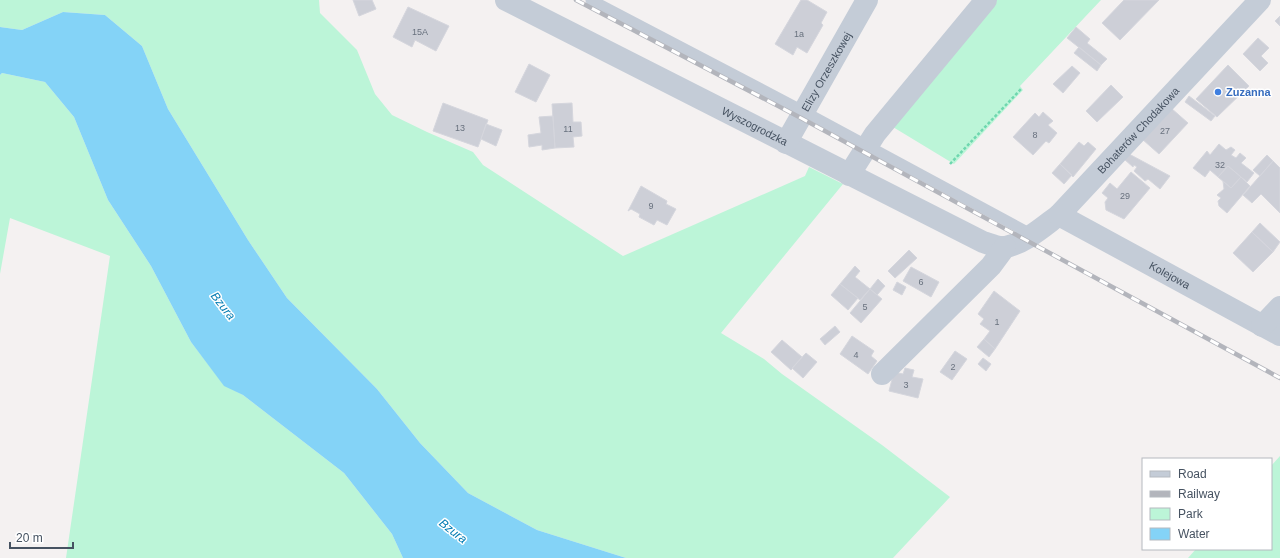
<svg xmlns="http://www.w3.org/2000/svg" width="1280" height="558" viewBox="0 0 1280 558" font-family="Arial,sans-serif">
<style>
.green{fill:#bcf5d8}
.water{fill:#84d3f7}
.building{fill:#cdcfd7;stroke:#d5d6dd}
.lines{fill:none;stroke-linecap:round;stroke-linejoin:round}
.path{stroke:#6fd7af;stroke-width:2.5;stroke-dasharray:3 2;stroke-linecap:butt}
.service{stroke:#c4ccd7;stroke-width:11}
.minor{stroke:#c4ccd7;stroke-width:22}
.rail-casing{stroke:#b3b5bc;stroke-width:4.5}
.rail{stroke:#fff;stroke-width:3;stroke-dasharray:9;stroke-linecap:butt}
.shop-dot{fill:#3f7fe0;stroke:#fff;stroke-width:1.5}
.labels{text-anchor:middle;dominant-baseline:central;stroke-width:3;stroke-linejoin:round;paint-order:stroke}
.number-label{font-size:9px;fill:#68717e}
.street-label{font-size:11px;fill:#465261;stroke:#fff}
.shop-label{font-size:11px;font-weight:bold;fill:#366cbe;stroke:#fff;text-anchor:start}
.water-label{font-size:12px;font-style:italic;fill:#017bb2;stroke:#fff}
</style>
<rect width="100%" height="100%" fill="#f4f1f1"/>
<!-- green -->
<path class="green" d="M0,0H319L320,13L357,50L375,94L392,115L427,132L473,152L483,165L623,256L805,176L809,167L843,184L721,333L764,359L782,374L882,445L950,497L893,558H626L537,530L468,493L420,443L377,389L287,298L248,240L168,109L142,46L105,15L63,12L22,30L0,27Z
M991,0H1101L1020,86L1023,90L954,164L888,124Z
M2,73L45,82L74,117L108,200L151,266L191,342L224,385L243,395L344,473L392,534L403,558H66L110,256L10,218L0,274V75Z
M1280,456V558H1188L1196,549H1271V466Z"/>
<!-- water -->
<path class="water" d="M63,12L105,15L142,46L168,109L248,240L287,298L377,389L420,443L468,493L537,530L626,558H403L392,534L344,473L243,395L224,386L191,342L151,266L108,200L74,117L45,82L2,73L0,75V27L22,30Z"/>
<!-- building -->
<path class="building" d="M353,0H372L376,9L359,16Z
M801,0H807L827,12L821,23L823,25L807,53L797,47L793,55L775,44Z
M1124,0H1159L1120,40L1102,23Z
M408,7L449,26L436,51L415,40L412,47L393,37Z
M1280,16V26L1275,21Z
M1076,27L1090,39L1087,43L1107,59L1101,65L1067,38Z
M1258,38L1269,48L1261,56L1268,63L1260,71L1243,54Z
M1079,47L1101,65L1097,71L1074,53Z
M529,64L550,75L536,102L515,92Z
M1228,65L1249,86L1217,117L1196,99Z
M1072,66L1080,73L1063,93L1053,84Z
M1111,85L1123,97L1097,122L1086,111Z
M1189,96L1215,116L1211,121L1185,102Z
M443,103L488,120L478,147L433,131Z
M572,103L573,122H581L582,136L573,137L574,147L555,148L552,104Z
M1171,108L1188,123L1159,154L1142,139Z
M1043,112L1053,121L1048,125L1057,133L1049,143L1046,141L1033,155L1013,137L1035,113L1039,117Z
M553,116L555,148L542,150V145L529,147L528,135L541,133L539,117Z
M486,124L502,130L496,146L481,139Z
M1079,142L1084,146L1088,142L1096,149L1073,177L1060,164Z
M1219,144L1226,150L1231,147L1235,150L1231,155L1236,158L1240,153L1246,158L1241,163L1254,173L1247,182L1228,166L1218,177L1210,170L1205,177L1193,168L1207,151L1210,155Z
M1129,154L1170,176L1160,189L1148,179L1145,181L1134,171L1137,167L1134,165L1133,167L1124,159Z
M1267,155L1273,161L1260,176L1253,170Z
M1273,161L1280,168V213L1261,194L1252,203L1243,195Z
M1060,164L1072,175L1064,184L1052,173Z
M1228,166L1241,177L1231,188L1218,177Z
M1131,172L1150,188L1124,219L1106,210L1105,202L1108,198L1102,193L1110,183L1117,189Z
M1241,177L1250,186L1227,213L1219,206L1218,201L1221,198L1217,195L1224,189L1223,181L1231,188Z
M641,186L667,201L666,204L676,209L667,225L657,220L654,225L639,217L640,214L631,209L628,211Z
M1260,223L1280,242L1273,252L1252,232Z
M1252,232L1273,252L1253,272L1233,253Z
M909,250L917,258L895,278L888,271Z
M855,266L860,271L855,277L870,289L860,300L840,284Z
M911,267L939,282L931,297L903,281Z
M878,279L885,286L877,295L870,289Z
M897,282L906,287L902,295L893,290Z
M840,284L858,298L848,310L831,295Z
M870,289L882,299L861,323L850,313Z
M994,291L1020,311L995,349L984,339L990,331L980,324L984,319L978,314Z
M835,326L840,332L825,345L820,339Z
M852,336L874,351L871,356L877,361L868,374L840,354Z
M984,339L995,349L989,357L977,347Z
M782,340L802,357L791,370L771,352Z
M955,351L967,359L952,380L940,372Z
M806,353L817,362L803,378L792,368Z
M983,358L991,364L986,371L978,364Z
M905,368L914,370L912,377L923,379L918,398L889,391L894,372L903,374Z"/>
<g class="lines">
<!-- path -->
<path class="path" d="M950,164L1022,88"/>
<!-- service -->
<path class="service" d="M591,0L805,112L1031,234"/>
<!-- minor -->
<g class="minor">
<path id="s1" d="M506,0L983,242C990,244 997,248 1005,247C1024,244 1044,226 1059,215L1260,0"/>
<path id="s2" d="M786,143L867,0"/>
<path d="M849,175L875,134L986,0"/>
<path id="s3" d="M1059,215L1280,335"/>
<path d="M1262,326L1280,307"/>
<path d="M882,374L991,266L1005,247"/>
</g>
<defs>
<path id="rail" d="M576,0L801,118L1280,378"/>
</defs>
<!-- rail casing -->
<use href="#rail" class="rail-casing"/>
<!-- rail -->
<use href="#rail" class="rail"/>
</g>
<!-- markers -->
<circle class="shop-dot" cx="1218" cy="92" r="4"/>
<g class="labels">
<!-- number labels -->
<g class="number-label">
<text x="420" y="32">15A</text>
<text x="799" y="34">1a</text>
<text x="460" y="128">13</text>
<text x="568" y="129">11</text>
<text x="1165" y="131">27</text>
<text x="1035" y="135">8</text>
<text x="1220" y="165">32</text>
<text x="1125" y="196">29</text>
<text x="651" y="206">9</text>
<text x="921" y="282">6</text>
<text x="865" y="307">5</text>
<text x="997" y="322">1</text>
<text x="856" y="355">4</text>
<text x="953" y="367">2</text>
<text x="906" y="385">3</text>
</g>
<!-- street labels -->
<g class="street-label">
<text stroke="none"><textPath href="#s2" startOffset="82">Elizy Orzeszkowej</textPath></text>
<text stroke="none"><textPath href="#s1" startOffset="279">Wyszogrodzka</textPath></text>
<text stroke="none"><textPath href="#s1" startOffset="737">Bohaterów Chodakowa</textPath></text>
<text stroke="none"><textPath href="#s3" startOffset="126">Kolejowa</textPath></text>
</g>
<!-- shop labels -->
<g class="shop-label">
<text x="1226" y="92">Zuzanna</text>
</g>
<!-- water labels -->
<g class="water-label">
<text transform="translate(223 306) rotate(52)">Bzura</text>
<text transform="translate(453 531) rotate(38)">Bzura</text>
</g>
</g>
<!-- legend -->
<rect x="1142" y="458" width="130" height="92" fill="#ffffff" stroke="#b5bac0"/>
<rect x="1150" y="471" width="20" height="6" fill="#c4ccd7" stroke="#b5bac0"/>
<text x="1178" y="478" font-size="12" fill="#465261">Road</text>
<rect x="1150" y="491" width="20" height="6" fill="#b3b5bc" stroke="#b5bac0"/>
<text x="1178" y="498" font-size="12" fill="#465261">Railway</text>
<rect x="1150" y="508" width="20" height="12" fill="#bcf5d8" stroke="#b5bac0"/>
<text x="1178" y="518" font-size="12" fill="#465261">Park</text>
<rect x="1150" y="528" width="20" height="12" fill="#84d3f7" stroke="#b5bac0"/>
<text x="1178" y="538" font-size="12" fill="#465261">Water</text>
<!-- scale -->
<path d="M10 542v6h63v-6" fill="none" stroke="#465261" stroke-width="2"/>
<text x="16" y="542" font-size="12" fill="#465261" stroke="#ffffff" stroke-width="3" paint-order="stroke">20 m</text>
</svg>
